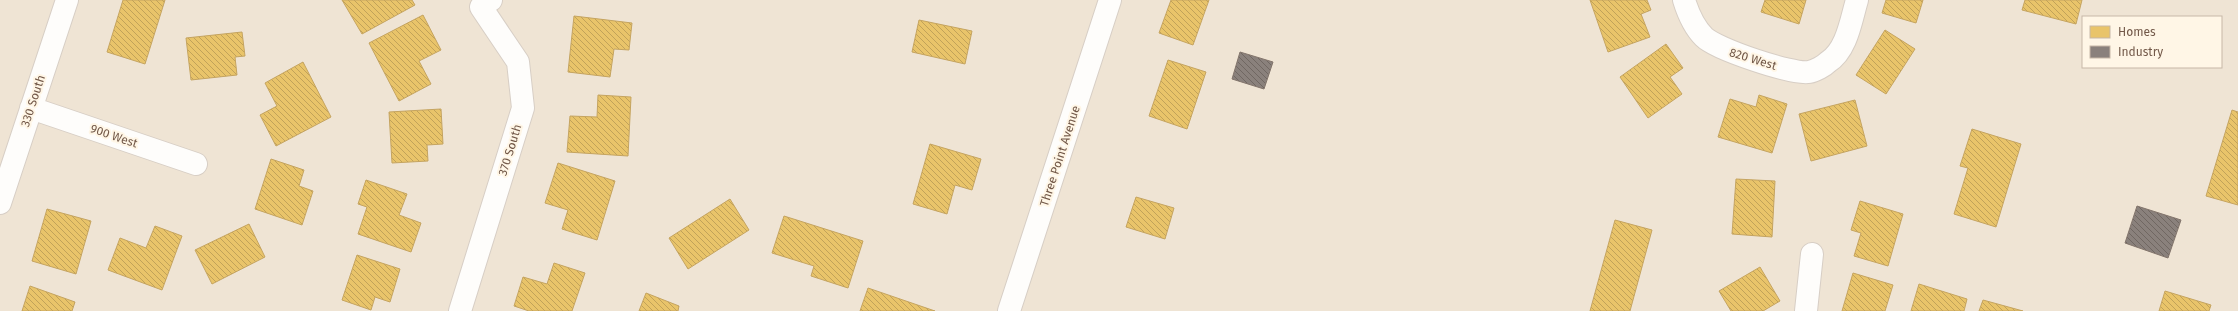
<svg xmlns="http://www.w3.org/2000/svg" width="2238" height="311" viewBox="0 0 2238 311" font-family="'Fira Sans',sans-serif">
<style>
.residential{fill:#efe4d4;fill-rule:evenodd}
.homes{fill:url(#homes-back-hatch);stroke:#c5a460}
.industry{fill:url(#industry-back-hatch);stroke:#83756c}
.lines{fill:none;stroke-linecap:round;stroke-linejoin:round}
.minor-casing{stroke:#d7cec5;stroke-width:24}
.minor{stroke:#fefdfb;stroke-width:22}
.labels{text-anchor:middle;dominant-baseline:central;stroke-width:4;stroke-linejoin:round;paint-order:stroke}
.street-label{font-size:12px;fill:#725848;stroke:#fff6e6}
</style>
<defs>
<pattern id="homes-back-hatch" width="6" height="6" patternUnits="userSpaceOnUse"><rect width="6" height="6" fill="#e9c46a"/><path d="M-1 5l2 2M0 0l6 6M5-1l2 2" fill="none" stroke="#c1a259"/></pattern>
<pattern id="industry-back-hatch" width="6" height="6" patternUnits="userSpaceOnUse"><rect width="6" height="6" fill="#8a817c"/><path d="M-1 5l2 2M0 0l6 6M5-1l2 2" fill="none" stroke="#706762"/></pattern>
</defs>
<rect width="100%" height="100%" fill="#f6f1e7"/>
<!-- residential -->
<path class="residential" d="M0,0H2238V311H0ZM2083,17H2221V67H2083Z"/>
<!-- homes -->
<path class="homes" d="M123,0H165L145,64L107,52Z
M342,0H412L415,5L362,34Z
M1171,0H1209L1193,45L1159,33Z
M1590,0H1647L1651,10L1641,14L1650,37L1608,52Z
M1765,0H1806L1799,24L1761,12Z
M1886,0H1923L1916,23L1882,13Z
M2025,0H2082L2076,24L2022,10Z
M423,15L441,50L419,61L431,84L399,101L369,43Z
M574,16L632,23L629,50L614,49L610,77L568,72Z
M919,20L972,31L965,64L912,52Z
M1885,30L1915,49L1886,94L1856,75Z
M242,32L245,56L235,57L237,75L191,80L186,38Z
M1666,44L1683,68L1670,77L1682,94L1648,118L1620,77Z
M1168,60L1206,72L1187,129L1149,116Z
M303,62L331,117L276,146L260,115L277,106L265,83Z
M598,95L631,97L628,156L567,152L570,116L597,117Z
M1759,95L1787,104L1772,153L1718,137L1730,99L1756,107Z
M1855,100L1867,146L1811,161L1799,114Z
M441,109L443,144L427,145L428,161L392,163L389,112Z
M2232,110L2238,112V205L2206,196Z
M1972,129L2021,144L1996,227L1954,214L1968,168L1960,166Z
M930,144L981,159L972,190L955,185L947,214L913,204Z
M271,159L304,170L299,186L313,191L302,225L255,209Z
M558,163L615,181L597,240L562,229L568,210L545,203Z
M1736,179L1775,181L1772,237L1732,234Z
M366,180L407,194L399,215L421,223L411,252L358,234L367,207L358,204Z
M1136,197L1174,208L1165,239L1126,227Z
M730,199L749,230L688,269L669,238Z
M1860,201L1903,214L1888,266L1854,256L1861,233L1851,230Z
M47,209L91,221L76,274L32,261Z
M784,216L863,241L848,288L811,276L814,266L772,253Z
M1615,220L1652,230L1630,311H1590Z
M249,224L265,257L212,284L195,250Z
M155,226L182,236L162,290L108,270L120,238L146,248Z
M357,255L400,269L390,302L375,297L371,310L342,300Z
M554,263L585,273L572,311H529L514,306L523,277L547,284Z
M1760,267L1780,301L1763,311H1731L1719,291Z
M1853,273L1893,285L1885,311H1842Z
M1919,284L1967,299L1964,311H1911Z
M30,286L75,302L72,311H22Z
M868,288L935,311H860Z
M2165,291L2211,305L2209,311H2159Z
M646,293L679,306L678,311H639Z
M1983,300L2023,311H1979Z"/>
<!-- industry -->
<path class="industry" d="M1240,52L1273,62L1264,89L1232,79Z
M2137,206L2181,220L2168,258L2125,243Z"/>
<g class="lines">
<defs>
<path id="minor" d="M1684,0C1688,13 1694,27 1704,37C1716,49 1793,75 1809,72C1815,71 1824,66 1828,62C1847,50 1851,20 1857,0
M31,108L196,164
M0,203L67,0
M460,311L523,108L518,62L481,7L491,0
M1009,311L1110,0
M1806,311L1812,254"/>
</defs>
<!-- minor casing -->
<use href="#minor" class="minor-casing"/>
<!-- minor -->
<use href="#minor" class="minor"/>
</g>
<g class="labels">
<!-- street labels -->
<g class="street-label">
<text transform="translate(1753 59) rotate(17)">820 West</text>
<text transform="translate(33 101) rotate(-72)">330 South</text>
<text transform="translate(114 136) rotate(19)">900 West</text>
<text transform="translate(510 150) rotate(-73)">370 South</text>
<text transform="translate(1060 156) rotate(-72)">Three Point Avenue</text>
</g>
</g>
<!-- legend -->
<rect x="2082" y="16" width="140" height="52" fill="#fff6e6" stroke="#c7b7a7"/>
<rect x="2090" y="26" width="20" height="12" fill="#e9c46a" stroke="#c7b7a7"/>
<text x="2118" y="36" font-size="12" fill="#725848">Homes</text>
<rect x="2090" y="46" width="20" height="12" fill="#8a817c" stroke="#c7b7a7"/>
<text x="2118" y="56" font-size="12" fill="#725848">Industry</text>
</svg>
